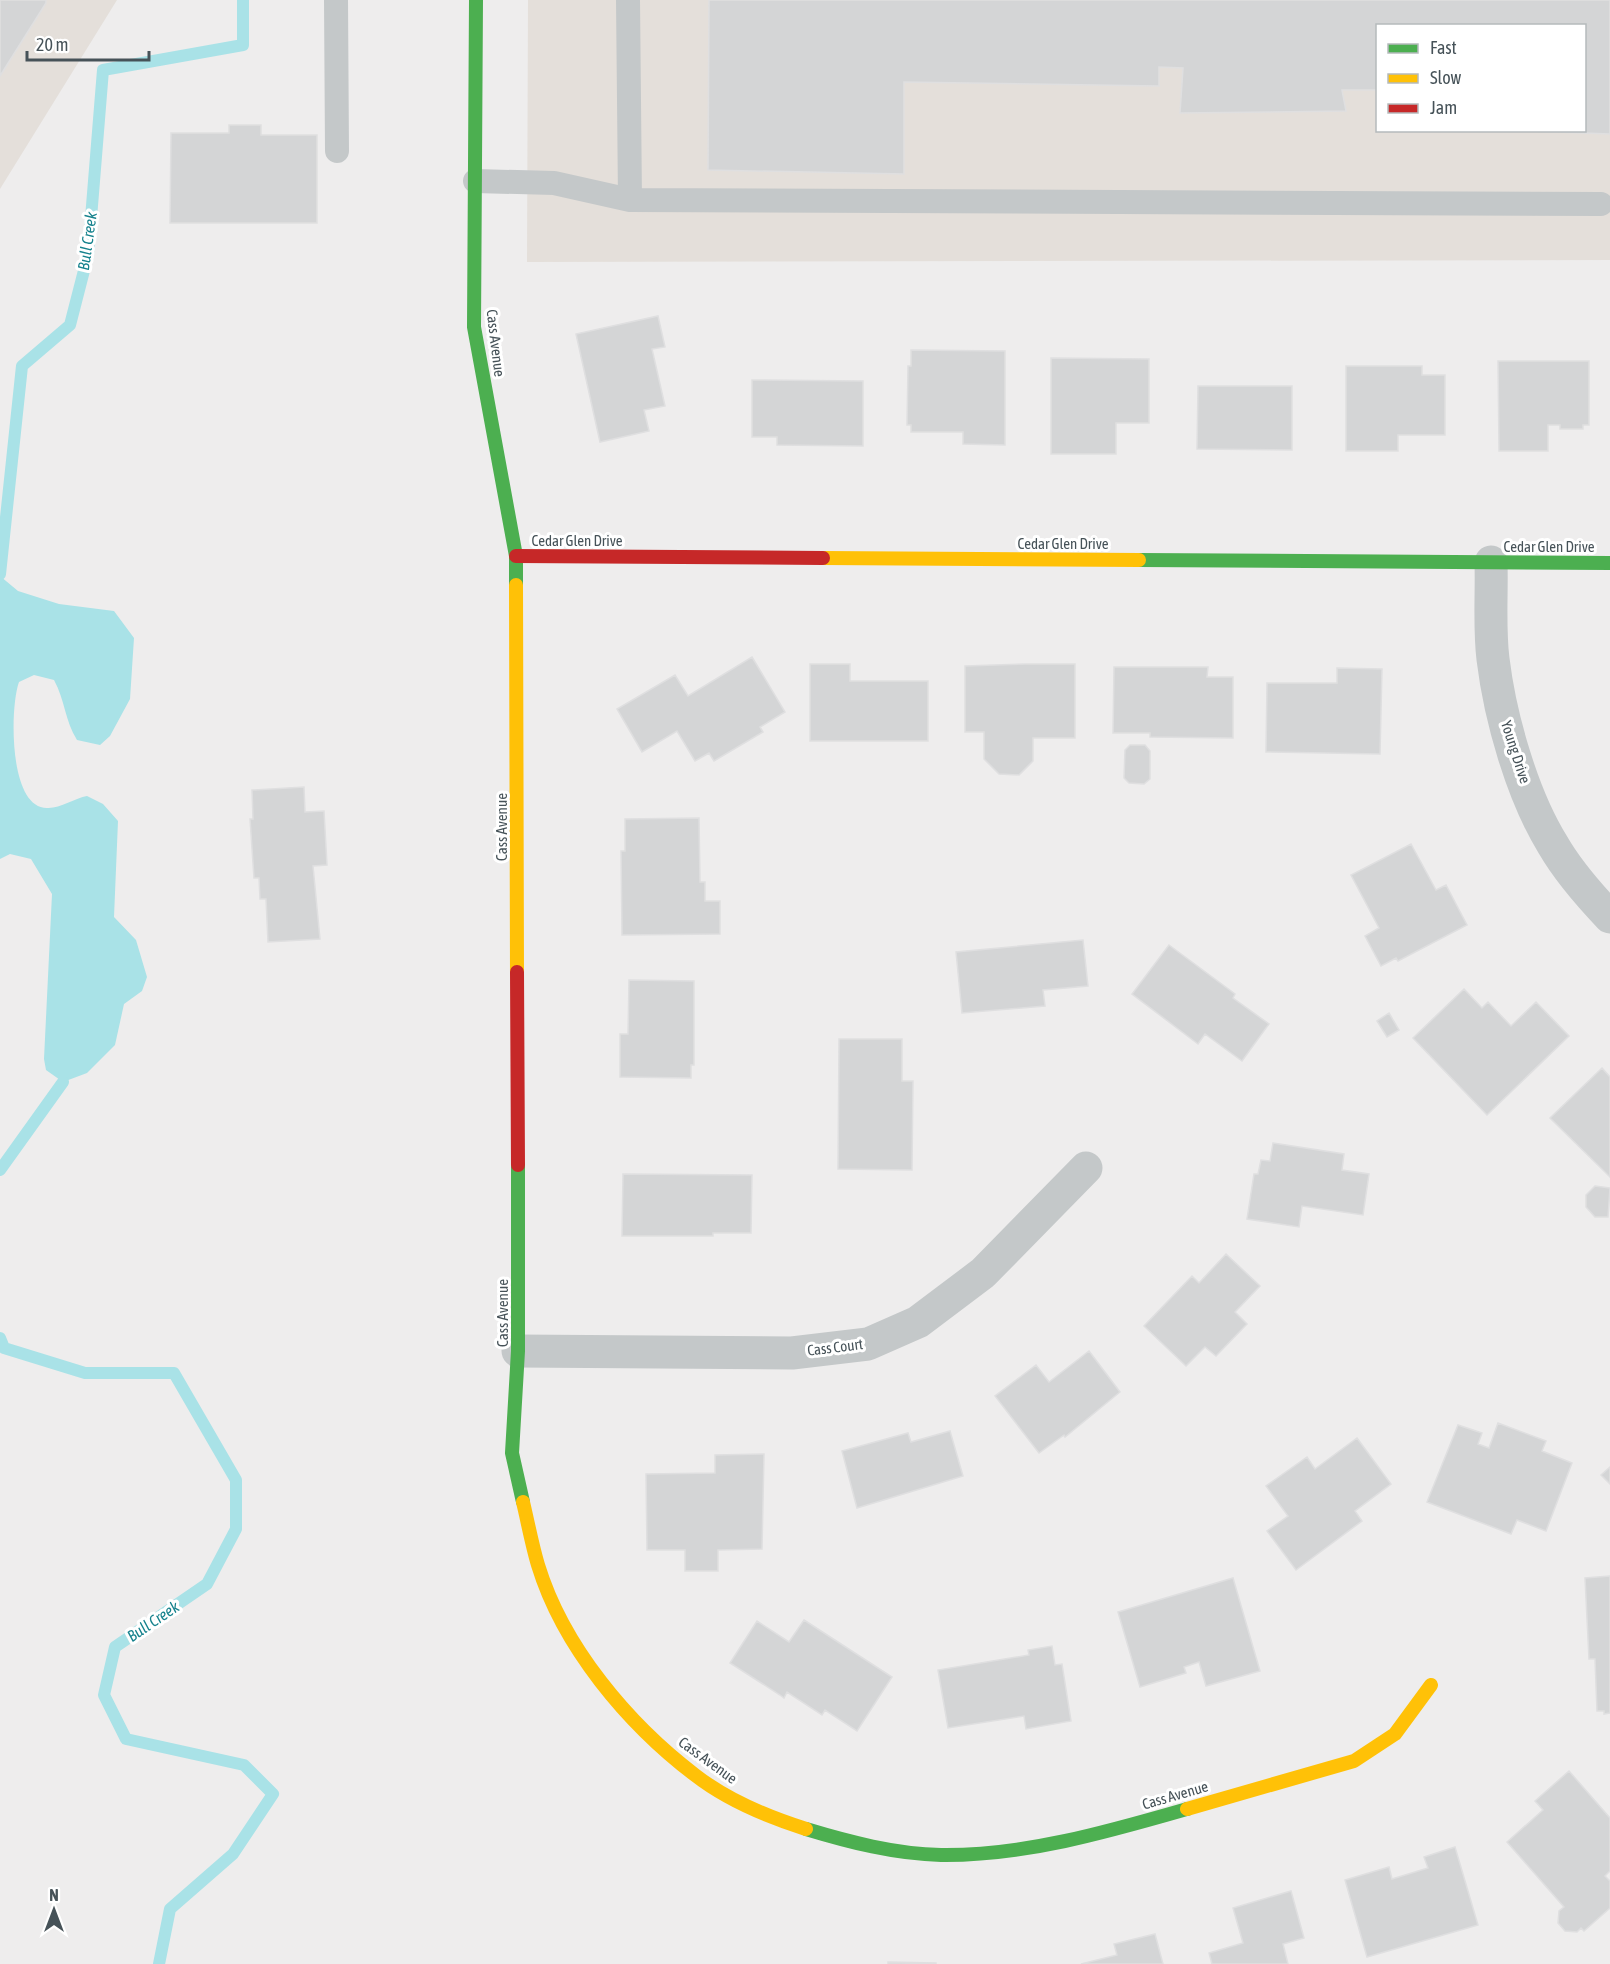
<svg xmlns="http://www.w3.org/2000/svg" width="1610" height="1964" viewBox="0 0 1610 1964" font-family="'Asap Condensed',sans-serif">
<style>
.commercial{fill:#e4dfda;fill-rule:evenodd}
.water{fill:#a9e2e7}
.lines{fill:none;stroke-linecap:round;stroke-linejoin:round}
.stream{stroke:#a9e2e7;stroke-width:12}
.building{fill:#d4d5d6;stroke:#dfdfe0;stroke-width:1.5}
.lane{stroke:#c4c8c9;stroke-width:24}
.street{stroke:#c4c8c9;stroke-width:33}
.fast{stroke:#4caf50;stroke-width:14}
.slow{stroke:#ffc107;stroke-width:14}
.jam{stroke:#c62828;stroke-width:14}
.labels{text-anchor:middle;dominant-baseline:central;stroke-width:6;stroke-linejoin:round;paint-order:stroke}
.street-label{font-size:15px;fill:#465258;stroke:#fff}
.water-label{font-size:16px;font-style:italic;fill:#16828d;stroke:#fff}
</style>
<rect width="100%" height="100%" fill="#eeeded"/>
<!-- commercial -->
<path class="commercial" d="M0,0H117L0,189Z
M528,0H1610V260L527,262ZM1378,26H1584V130H1378Z"/>
<!-- water -->
<path class="water" d="M0,576L18,591L59,604L114,611L134,638L130,699L110,736L100,745L77,740C65,721 65,700 54,680L34,675L19,682C10,706 8,808 47,808C59,809 75,798 87,796L103,804L118,821L114,917L136,940L147,977L142,991L124,1004L115,1045L87,1073L63,1082L46,1070L44,1059L52,894L31,859L10,854L0,859Z"/>
<g class="lines">
<!-- stream -->
<path class="stream" d="M0,574L22,366L70,325L88,255L103,70L243,45V0
M0,1170L63,1082
M0,1338L4,1348L85,1373H174L236,1480V1529L207,1584L115,1647L104,1695L126,1739L244,1765L273,1794L233,1854L170,1909L159,1964"/>
</g>
<!-- building -->
<path class="building" d="M0,0H46V3L0,76Z
M709,0H1610V134L1531,131L1584,130V26H1378V90H1342L1346,111L1180,113L1183,68L1159,67V86L904,82V174L708,170Z
M229,125H261V135H317V223H170L171,133H229Z
M658,316L665,347L652,349L665,406L644,410L649,431L600,442L576,334Z
M911,350L1005,351V445L963,444V432H911V425H907L908,366H911Z
M1051,358L1149,359V423H1116V454H1051Z
M1498,361H1589V425H1583V429H1560V425H1548V451H1499Z
M1346,366H1422V375H1445V435H1398V451H1346Z
M752,380L863,381V446L777,445V437H752Z
M1198,386H1292V450L1197,449Z
M752,657L785,712L760,727L763,732L714,761L709,753L695,761L677,731L642,752L617,709L675,675L688,696Z
M810,664H850V681H928V741H810Z
M1026,664H1075V738H1033V761L1019,775L999,774L984,759V732H965V666Z
M1114,667H1208L1207,677H1233V738L1150,737V733H1113Z
M1337,668L1382,669L1380,754L1266,752L1267,683H1337Z
M1130,745H1145L1150,751V779L1144,784L1129,783L1124,778L1125,750Z
M304,787L305,812L324,811L327,865L313,866L320,939L268,942L266,899H260L259,878H254L250,819H253L252,790Z
M699,818L700,882H705V901H720V934L622,935L621,851H625V819Z
M1411,844L1436,890L1446,885L1467,925L1398,961L1396,958L1381,966L1365,936L1379,928L1351,875Z
M1083,940L1088,986L1043,990L1045,1006L962,1013L956,952Z
M1169,945L1235,994L1233,998L1269,1024L1242,1061L1205,1034L1198,1044L1132,994Z
M629,980L694,981V1065H691V1078L620,1077V1034H628Z
M1464,989L1482,1008L1488,1002L1511,1026L1536,1002L1569,1036L1487,1115L1413,1038Z
M1389,1013L1399,1030L1387,1037L1377,1021Z
M839,1039H902V1081H913L912,1170L838,1169Z
M1602,1068L1610,1077V1177L1550,1118Z
M1273,1143L1344,1154L1342,1170L1369,1174L1363,1215L1302,1206L1299,1227L1247,1219L1254,1174H1258L1261,1160L1270,1161Z
M623,1174L752,1175L751,1233H713V1236H622Z
M1595,1186L1610,1188L1608,1217H1595L1586,1207V1195Z
M1226,1254L1260,1286L1235,1312L1247,1324L1216,1356L1205,1347L1186,1366L1144,1326L1192,1276L1199,1283Z
M1089,1351L1120,1392L1065,1437L1064,1435L1039,1453L995,1396L1036,1365L1049,1382Z
M1498,1423L1546,1441L1542,1451L1572,1463L1546,1531L1517,1520L1511,1534L1427,1502L1458,1425L1482,1433L1478,1444L1489,1448Z
M950,1431L963,1476L857,1508L842,1451L908,1433L911,1442Z
M1357,1438L1391,1484L1355,1511L1362,1521L1296,1570L1267,1531L1288,1516L1266,1486L1307,1457L1315,1469Z
M764,1454L762,1549L718,1550V1571H685V1550H647L646,1474L715,1473V1455Z
M1610,1467V1484L1601,1475Z
M1610,1576V1713L1604,1714V1711H1597L1595,1659H1589L1585,1578Z
M1233,1578L1260,1671L1206,1686L1199,1662L1184,1667L1186,1673L1140,1687L1118,1612Z
M804,1620L892,1677L857,1731L825,1710L822,1715L787,1692L784,1698L780,1695L730,1663L757,1621L789,1642Z
M1052,1646L1055,1665L1062,1664L1071,1721L1026,1729L1024,1716L948,1728L938,1670L1029,1655L1028,1650Z
M1569,1771L1610,1818V1871L1605,1876L1610,1881V1908L1584,1931L1581,1928L1577,1932L1565,1931L1558,1923L1559,1911L1564,1907L1507,1842L1543,1810L1535,1801Z
M1455,1847L1478,1925L1367,1957L1345,1880L1389,1867L1392,1879L1428,1868L1424,1857Z
M1291,1891L1304,1938L1283,1944L1288,1964H1212L1209,1953L1243,1943L1233,1908Z
M1155,1934L1163,1964H1081L1117,1955L1114,1944Z
M888,1962L936,1963V1964H888Z"/>
<g class="lines">
<!-- lane -->
<path class="lane" d="M336,0L337,151
M628,0L630,200L1601,204
M475,181L554,183L630,200"/>
<!-- street -->
<path class="street" d="M1491,562C1492,594 1489,627 1493,659C1500,717 1522,795 1553,845C1568,871 1589,895 1610,917
M518,1351L792,1353L868,1344L918,1322L983,1273L1086,1168"/>
<!-- fast -->
<path class="fast" d="M476,0L474,327L516,556V585
M1139,560L1610,563
M518,1165V1351L512,1453L523,1502
M806,1829C849,1842 895,1854 941,1855C1024,1856 1107,1832 1187,1809"/>
<!-- slow -->
<path class="slow" d="M823,558L1139,560
M516,585L517,972
M523,1502C528,1523 532,1545 538,1565C563,1647 628,1724 695,1775C727,1800 768,1817 806,1829
M1187,1809L1354,1761L1395,1734L1431,1685"/>
<!-- jam -->
<path class="jam" d="M516,556L823,558
M517,972L518,1165"/>
</g>
<g class="labels">
<!-- street labels -->
<g class="street-label">
<text transform="translate(496 343) rotate(83)">Cass Avenue</text>
<text x="577" y="540">Cedar Glen Drive</text>
<text x="1063" y="543">Cedar Glen Drive</text>
<text x="1549" y="546">Cedar Glen Drive</text>
<text transform="translate(1516 752) rotate(72)">Young Drive</text>
<text transform="translate(501 827) rotate(-90)">Cass Avenue</text>
<text transform="translate(502 1313) rotate(-90)">Cass Avenue</text>
<text transform="translate(835 1347) rotate(-7)">Cass Court</text>
<text transform="translate(708 1760) rotate(36)">Cass Avenue</text>
<text transform="translate(1175 1795) rotate(-16)">Cass Avenue</text>
</g>
<!-- water labels -->
<g class="water-label">
<text transform="translate(87 241) rotate(-82)">Bull Creek</text>
<text transform="translate(153 1621) rotate(-34)">Bull Creek</text>
</g>
</g>
<!-- legend -->
<rect x="1376" y="24" width="210" height="108" fill="#ffffff" stroke="#b5babc" stroke-width="1.5"/>
<rect x="1388" y="44" width="30" height="9" fill="#4caf50" stroke="#b5babc" stroke-width="1.5"/>
<text x="1430" y="54" font-size="18" fill="#465258">Fast</text>
<rect x="1388" y="74" width="30" height="9" fill="#ffc107" stroke="#b5babc" stroke-width="1.5"/>
<text x="1430" y="84" font-size="18" fill="#465258">Slow</text>
<rect x="1388" y="104" width="30" height="9" fill="#c62828" stroke="#b5babc" stroke-width="1.5"/>
<text x="1430" y="114" font-size="18" fill="#465258">Jam</text>
<!-- north arrow -->
<g transform="translate(54 1910)" stroke="#ffffff" stroke-width="4.5" paint-order="stroke">
<path d="M0-4.5L10 22L0 15L-10 22Z" fill="#465258"/>
<text y="-9" font-size="16" font-weight="bold" text-anchor="middle" fill="#465258">N</text>
</g>
<!-- scale -->
<path d="M27 51v9h122v-9" fill="none" stroke="#465258" stroke-width="3"/>
<text x="36" y="51" font-size="18" fill="#465258" stroke="#ffffff" stroke-width="4.5" paint-order="stroke">20 m</text>
</svg>
